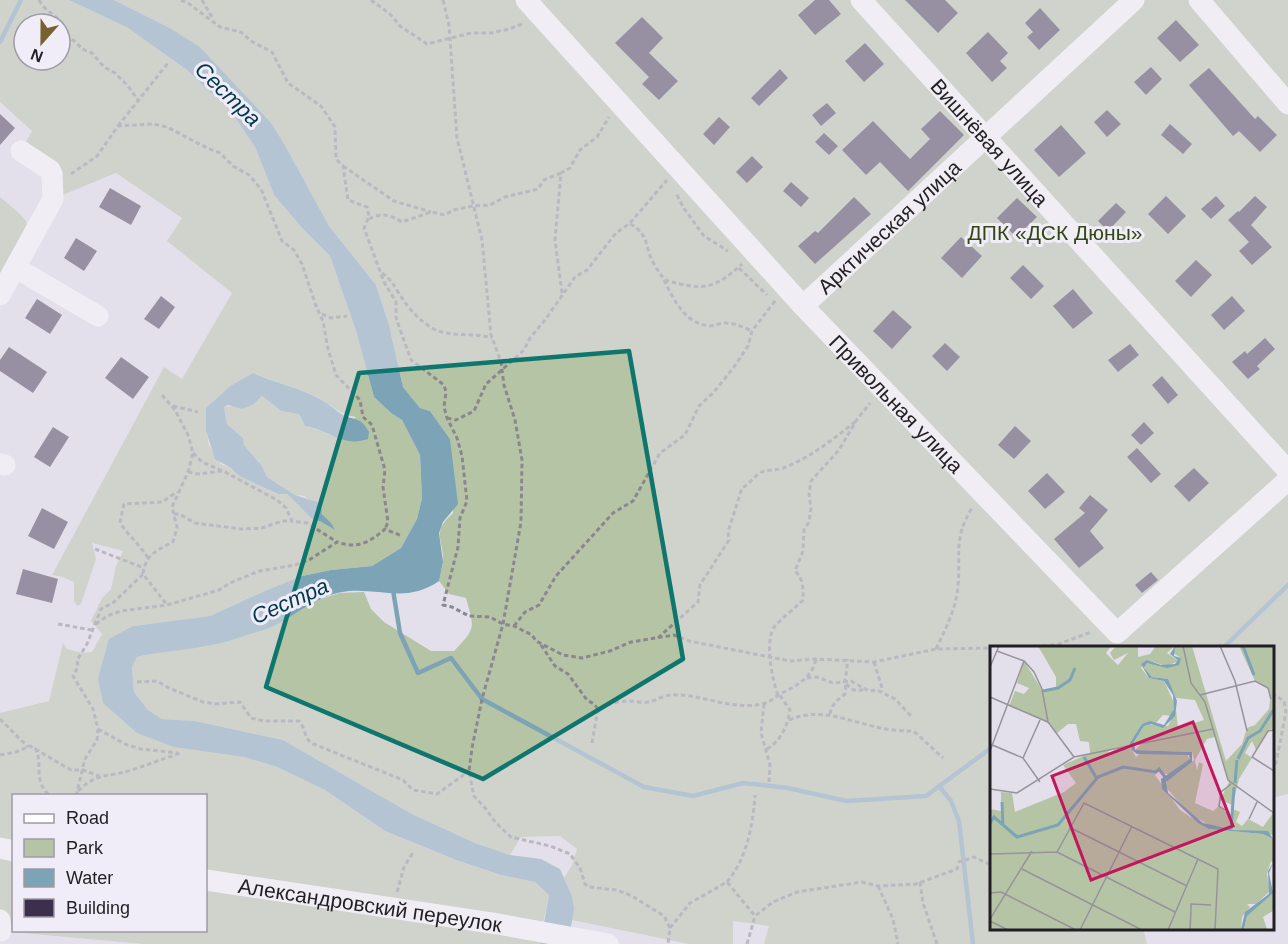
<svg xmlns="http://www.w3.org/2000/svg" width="1288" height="944" viewBox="0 0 1288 944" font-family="Arial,sans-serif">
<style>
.green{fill:#b6c4a6;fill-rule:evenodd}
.water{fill:#7ca3b6}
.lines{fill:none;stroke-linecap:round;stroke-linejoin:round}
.stream{stroke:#7ca3b6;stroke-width:4.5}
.building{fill:#3b2f4b}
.path{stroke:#8a878f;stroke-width:3;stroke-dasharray:4.5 3;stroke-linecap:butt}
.minor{stroke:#fff;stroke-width:21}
.marked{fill:none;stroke:#0f766e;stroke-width:4.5;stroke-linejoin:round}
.labels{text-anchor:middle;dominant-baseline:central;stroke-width:6;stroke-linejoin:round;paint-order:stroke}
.street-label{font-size:21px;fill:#211f23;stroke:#f1edf8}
.park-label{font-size:21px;fill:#334713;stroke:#f1edf8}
.water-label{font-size:22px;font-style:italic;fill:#00384c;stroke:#f1edf8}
.inset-river{fill:none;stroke:#7ca3b6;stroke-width:3}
.inset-road{fill:none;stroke:#96939b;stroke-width:1.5}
.view{fill:#c2185b;fill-opacity:0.15;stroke:#c2185b;stroke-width:3}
.inset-edge{fill:none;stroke:#211f23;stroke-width:3}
</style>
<rect width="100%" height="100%" fill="#e4e0eb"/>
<!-- green -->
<path class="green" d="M0,0H69L128,28L187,70L232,113L255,147L274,195L302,228L330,256L356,331L374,397L391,413L402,420L420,455L422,498L417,519L401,548L372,566L331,570L302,576L267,590L210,616L133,626L101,694L244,757L277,767L325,790L385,831L456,860L501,875L535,882L549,895L543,923L206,877V796H14L13,847L0,845V713L49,701L63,643L67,649L83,653L92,652L102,634L91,621L102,598L111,589L116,566L123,551L92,543L96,559L81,604L77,606L74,601V582L63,577L52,575L164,367L182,379L232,293L167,241L182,218L116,173L53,199L52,174L21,151L32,131L0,102ZM24,24H60V60H24ZM253,373C274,383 298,387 319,398C332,405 340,415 356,417L330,435L315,427L305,426L299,414L281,411L262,396L254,404L224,407L227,424L243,438L244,445L262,466L267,477L295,495L304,496L321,509C322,517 330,521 333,529L320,520L312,519L287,494H278L239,476L231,468L221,464L209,445L206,431V408L230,386Z
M114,0H1288V794L1272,798V647H991V928H1143L1147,944H764L769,926L733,921V944H689L572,920C574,904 571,893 564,878L572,865L577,849L560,836L521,837L510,855L475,843L412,814L283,740L195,721L162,719L148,710L134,692L132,667L137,657L278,624L316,601L339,593L364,592L371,609L384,622L431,651H454C477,627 474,628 466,598L449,594L439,581C440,575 442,568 443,562C444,537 430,534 453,513L450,439L430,411L420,408L403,387L389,325L376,285L329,226L286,147L272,124L168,27Z
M0,197L19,213L26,221L29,245L0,295Z
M0,852L13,854L14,930H206V882L541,941L540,944H144L0,931Z"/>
<!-- water -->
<path class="water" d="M69,0H114L168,27L200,47L272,124L286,147L329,226L376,285L389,325L403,387L420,408L430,411L450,439L458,504L443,522L439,533L443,562L439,581C403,606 374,584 337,593C315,599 299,612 280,623C271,628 260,631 250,634C236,639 220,644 205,646C183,651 160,651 137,657L132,667L134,692L148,710L162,719L195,721L283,740L412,814L475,843L510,855L541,859L560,869L572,896L574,909L568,944H540L549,895L535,882L501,875L456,860L385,831L325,790L277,767L244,757L174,747L137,733L103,703L98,678L109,639L133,626L210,616L267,590L302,576L331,570L372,566L401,548L417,519L422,498L420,455L402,420L391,413L374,397L356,331L330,256L302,228L274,195L255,147L232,113L187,70L128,28Z
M253,373C274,383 299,387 320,399C328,403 335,410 343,415C356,421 361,417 369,432L368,439C342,448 329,429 305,426L299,414L281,411L262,396L254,404L242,409L228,405L224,407L227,424L243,438L244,445L262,466L267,477L295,495L317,502L321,505L322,514L331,523L335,530L320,521L312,519L287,494H278L239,476L231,468L215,459L206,431V408L230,386Z"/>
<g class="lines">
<!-- stream -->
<path class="stream" d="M0,42L21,0
M393,590L400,633L418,673L451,658L482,699L644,787L693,796L743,783L788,788L846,801L926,796L991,748
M1224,647L1288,585
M939,786L951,801L959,821L973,944"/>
</g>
<!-- building -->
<path class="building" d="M815,0H829L841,14L815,35L798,15Z
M905,0H945L958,13L938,33Z
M1040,8L1060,30L1039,50L1027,37L1033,32L1025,23Z
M642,17L663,38L649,53L678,81L659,100L642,84L649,77L615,43Z
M1176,20L1199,45L1180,62L1157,38Z
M988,32L1008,53L1000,61L1007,68L992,82L966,53Z
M865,43L884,64L864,82L845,61Z
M1151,67L1162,79L1146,95L1134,82Z
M1209,68L1255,119L1258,116L1277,135L1260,152L1239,131L1233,136L1189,85Z
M780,69L788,78L759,106L751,98Z
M827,103L836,113L821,126L812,115Z
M1107,110L1121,124L1107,137L1094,122Z
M940,111L964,135L908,191L880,162L866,175L842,150L873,121L910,159L930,139L921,129Z
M0,114L15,128L0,145Z
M719,117L730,127L714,145L703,134Z
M1170,124L1192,144L1183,154L1161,135Z
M1061,125L1086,153L1059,177L1034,150Z
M824,133L838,146L829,155L815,142Z
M752,156L763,167L747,183L736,172Z
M791,182L809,198L801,207L783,191Z
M110,188L141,206L131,225L99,207Z
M1166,196L1186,216L1168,234L1148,214Z
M1216,196L1225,206L1211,219L1201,209Z
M1255,196L1267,207L1251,225L1272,247L1252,265L1239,251L1249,242L1228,220L1238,211L1239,212Z
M854,197L871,214L815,264L798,246L815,231L818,233Z
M1017,198L1037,217L1016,237L997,218Z
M1116,203L1126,212L1108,231L1098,221Z
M961,237L982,256L962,278L941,258Z
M76,238L97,251L84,271L64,258Z
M1196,260L1212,275L1191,297L1175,281Z
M1023,265L1044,286L1031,299L1010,278Z
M1073,289L1093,313L1073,329L1053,306Z
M161,296L175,307L159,329L144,319Z
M1232,296L1245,311L1224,330L1211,315Z
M37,299L62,315L50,334L25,318Z
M893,310L912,327L892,349L873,331Z
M1265,338L1275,349L1257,366L1260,369L1248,379L1232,362L1245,351L1247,354Z
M945,343L960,357L947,371L932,356Z
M1130,344L1139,355L1118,372L1108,360Z
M9,347L47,372L33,393L0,371V360Z
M121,357L149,377L133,399L105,378Z
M1162,376L1178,395L1168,404L1152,385Z
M1144,422L1154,433L1141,445L1131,435Z
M1015,426L1031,441L1014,459L998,445Z
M53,427L69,437L50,467L34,457Z
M1137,448L1161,474L1151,483L1127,457Z
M1194,468L1209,483L1189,502L1174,486Z
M1047,473L1065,492L1045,509L1028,491Z
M1090,495L1108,510L1090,531L1104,548L1079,568L1054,539L1085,513L1079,508Z
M42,508L68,522L54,549L28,536Z
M23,569L58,579L52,603L16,594Z
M1151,572L1158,580L1142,593L1135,585Z"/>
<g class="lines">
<!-- path -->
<path class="path" d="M39,0C47,15 66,18 67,36L77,43L82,49L92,53L104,67L115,73L128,86L138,100
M181,0L188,3L220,27L241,32L251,41L272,52L288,83L321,106L335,127L336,159L343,166L348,200L367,207L369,216L364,228L384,282L396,302V318L411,360L444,385L446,392L444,407L447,418L457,438L462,456L467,501L460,518L458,547L443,605L452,607L469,616L490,617L503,624L514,626L532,635L536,641L563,655L582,658L610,651L631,642L674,635L689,641L790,661L816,659L874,662L936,649L991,648
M202,0L213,19
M371,0L390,14L400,26L427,44L471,33H491L509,29L525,23
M443,0L449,25L457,138L482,240L491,335L501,362L504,385L515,420L522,460L521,522L503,624L482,699L472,748L469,771L474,796L486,809L496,823L511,837L550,846L570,854L580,868L585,884L589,887L617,890L632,896L664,916L670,928L668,944
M118,126L168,63
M343,166L394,201L431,212
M71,174L97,156L118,126L153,124L167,127L207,148L220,153L233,166L249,175L261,189L282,241L294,250L302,264L316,306L323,321L328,349L336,375L360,400L363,417L372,425L385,470L383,487L388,522L385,529
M677,195L683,207L704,236L728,251
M369,219C382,212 390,215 402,222L431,212L445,215L453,210L473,206L490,205L505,197L538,189L544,180L561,173
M630,224C650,234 644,247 654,264C657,270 661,274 664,280C702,290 713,291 742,264
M739,268L767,295
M382,273C391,279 394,286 400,295C408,308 419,320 432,328C449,338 474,332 492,338
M664,280C674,300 685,324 710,326C715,326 720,323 725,323C735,323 743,327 752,331
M562,293L555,240L561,173L570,168L580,150L597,137L609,117
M322,314L331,318L347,316
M162,395L175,410L188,435L193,453L188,472L172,507L177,527L173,542C157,550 145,555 143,574L167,605
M173,406L198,412
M447,418L456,420L474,411L486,384L524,350L530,338L545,320L575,277L587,270L616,233L630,223L667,180
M193,453L202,462L225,472L277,500L286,508L292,521L307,523L337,542
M188,472L198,474L222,471
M174,514H179L195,523L241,529L262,528L282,521H292
M95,549L144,568
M148,558C140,545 129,536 120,523L124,504L162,502L177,492
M58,624L92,630
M96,624L107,616L121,611L167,605L219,590L230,583L259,571L295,565L309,560L337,542C357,549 369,543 385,529L402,536
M514,626L525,612L539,605L556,576L613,513L633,501L660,453L685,435L699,406L714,392L734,367L748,346L752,331L775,301
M658,638L698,602L700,585L729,540L728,532L742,488C749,485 753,477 760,473C766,469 776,471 783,468C810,458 832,440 855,422
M541,645L555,666L568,674L587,700L594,704L598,709C608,704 618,701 629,701C635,701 642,703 648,702C655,701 662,696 670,695C701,693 731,711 762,704C770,703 778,694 786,691C800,684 813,675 816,659
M1035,647L1059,644L1091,632
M936,649C946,628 956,609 958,586C961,553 953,539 972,508
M874,662L883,691
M807,678L817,677L833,683L851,681L869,691L877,690L895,699L911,716
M137,682L157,681L169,688L203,702L216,704L240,702L251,718L264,721H299C305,727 304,737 311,743L403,780L413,790L437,794L469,771
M844,683L847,670V659
M846,684L853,690H866
M1272,693L1284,701L1286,712L1276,763L1272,767
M778,695C772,680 764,639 775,626C783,617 794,609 803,600C803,588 804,580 795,571L803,551L804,530L809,522L811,508L809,495L811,481L839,450L856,421L870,403
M764,704L761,733L770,765L769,782
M830,714C832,703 838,700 845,694L846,682
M0,719L28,747
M789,720C817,708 841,718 868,725C882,729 897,731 911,731L916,733L943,758
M98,729L125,744L141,749L178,753
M592,743L598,709
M35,748C44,764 32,780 50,796
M767,749C780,742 788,725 790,710L779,694
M0,755L16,752L30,746L71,770H83L99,776
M78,791C101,770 106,779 131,770C149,765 163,758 182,753
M76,796L85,759L97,740L98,729L93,709L73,676L78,667L77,660L87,644L101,609L114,602L143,574
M727,882C747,858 753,825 755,795
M920,882L923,903L937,944
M878,886L893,919L898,944
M397,892L404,867L414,851
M670,928L690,903L727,882L755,916L773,902L797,892L862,882L878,886L916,884L957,869L959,862L974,857L991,865
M747,944L755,916"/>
<!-- minor -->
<g class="minor">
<path id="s1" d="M526,0L803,306L1117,633L1288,480"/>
<path id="s2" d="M861,0L1288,471"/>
<path d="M1199,0L1288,104"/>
<path d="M16,268L98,316"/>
<path d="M0,295L53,199L52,174L50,170L21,151"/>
<path id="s3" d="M803,306L1134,0"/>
<path d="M0,464L5,465"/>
<path d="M0,848L14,851"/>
<path id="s4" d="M206,880L498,924L608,944"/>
<path d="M0,920L1,931"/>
</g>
</g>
<!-- marked area -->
<path d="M0 0H1288V944H0ZM629,351L683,659L483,779L266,687L359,373Z" fill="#e4e0eb" fill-opacity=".55" fill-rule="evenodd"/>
<path class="marked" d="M629,351L683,659L483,779L266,687L359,373Z"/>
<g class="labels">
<!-- street labels -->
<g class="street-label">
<text stroke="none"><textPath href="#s2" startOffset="192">Вишнёвая улица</textPath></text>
<text stroke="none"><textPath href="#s3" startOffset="117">Арктическая улица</textPath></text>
<text stroke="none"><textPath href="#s1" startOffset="548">Привольная улица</textPath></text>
<text stroke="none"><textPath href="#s4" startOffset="166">Александровский переулок</textPath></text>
</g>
<!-- park labels -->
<g class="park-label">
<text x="1055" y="232">ДПК «ДСК Дюны»</text>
</g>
<!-- water labels -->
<g class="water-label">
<text transform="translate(228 94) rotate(44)">Сестра</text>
<text transform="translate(290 601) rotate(-24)">Сестра</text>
</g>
</g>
<!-- overview -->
<g transform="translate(990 646)">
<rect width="284" height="284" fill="#e4e0eb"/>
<path d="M48,0H121L116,7L128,19L138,7L124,14L120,7L126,0H148V11L160,8L166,0H184L177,7L189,15L177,20L180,21L185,19L191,12L183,7L185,0H202L236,115L252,98L257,82L265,79L279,63L280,54L278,42L265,35L249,0H283V84L280,83L266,104L262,95L255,107L262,112L249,133L243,159L230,154L239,136L225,91L217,93L205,114L207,124L209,116L213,118L205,157L223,165L229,160L240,169L243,163L250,166L246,176L252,180L258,173L273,181L283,167V189L220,180L196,165L175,140L178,133L204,114L202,106L145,104L150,99L144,96L154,80L164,78L162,76L152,78L141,99L118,105L120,110L122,106L141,102L146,111L151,107L197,108L200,113L181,129L168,126L165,129L190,164L219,183L273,188L283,193V217L281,215L277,228L280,245L266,258H257L260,261L252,271L251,283L0,284V163L11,165V146L22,147L25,166L74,146L86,137L73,119L100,107L99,96L90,95L86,78H78L66,88L58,77L19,60L25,45L34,48L39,42L27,37L34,15L52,44L66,41V31ZM157,14L176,20L157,17L154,23L162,31L177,33L186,52L205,54L214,74L188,82L186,64L178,80L165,78L173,69L182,70L185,59L174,35L159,32L151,22ZM283,243V265L273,271L277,283L254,284L257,270Z" fill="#b6c4a6" fill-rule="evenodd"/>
<path d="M185,0L184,10L191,12L189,19L177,22L157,17L154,22L162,31L178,33L187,55L185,70L173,82L162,78L154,80L144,96L145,104L202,106V116L176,136L178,147L213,177L245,184L278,185L283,193L273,188L219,183L208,177L172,143L171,133L200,113L199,109L147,108L142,104L140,97L152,78L160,75L174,79L184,63L183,49L174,35L159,32L151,18L157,14L171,19L185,18L188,14L180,8ZM283,217L279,227L283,247L257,270L254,283H251L255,266L279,248L278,225Z" fill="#7ca3b6"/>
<path class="inset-river" d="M253,0L264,29M53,45L68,42L80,34L85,22M94,111L107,133M248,113L258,92L270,85L284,63M245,137L247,114M12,156L13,179M0,177L4,171L27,191L68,179L108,131L133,121L166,126L169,123L175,131M241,183L244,141"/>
<path class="inset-road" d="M193,0L201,37L215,56L238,134L284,167M230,0L245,35L257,85M7,5L34,15L44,26L52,43L58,76L84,111M0,21L9,0M210,49L265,35L278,42L281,53M0,51L58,76M284,84L278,85L262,111L284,125M0,98L33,112L50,136M0,105L34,15M33,112L50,74M0,143L27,147L84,111L223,83M235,164L229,160L231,146L241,138M259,173L267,156M81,182L197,240M67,206L185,266M0,208L67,206L94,157L228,223L225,284M32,223L152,284M0,247L11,246L86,284M201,263V258L221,259M0,273L42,205M0,275L18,284M90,284L142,180M178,284L208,213M200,284L201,263"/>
<path class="view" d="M203,76L243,180L101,234L62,130Z"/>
<rect width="284" height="284" class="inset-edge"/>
</g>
<!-- legend -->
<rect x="12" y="794" width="195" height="138" fill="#f1edf8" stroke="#9e9ba3" stroke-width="1.5"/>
<rect x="24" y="814" width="30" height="9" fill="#ffffff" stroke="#9e9ba3" stroke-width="1.5"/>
<text x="66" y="824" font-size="18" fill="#211f23">Road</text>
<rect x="24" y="839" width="30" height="18" fill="#b6c4a6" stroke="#9e9ba3" stroke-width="1.5"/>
<text x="66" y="854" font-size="18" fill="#211f23">Park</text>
<rect x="24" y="869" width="30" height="18" fill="#7ca3b6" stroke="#9e9ba3" stroke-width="1.5"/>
<text x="66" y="884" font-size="18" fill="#211f23">Water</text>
<rect x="24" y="899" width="30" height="18" fill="#3b2f4b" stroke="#9e9ba3" stroke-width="1.5"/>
<text x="66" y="914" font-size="18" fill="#211f23">Building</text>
<!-- north arrow -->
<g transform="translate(42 42) rotate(201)"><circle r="28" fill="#f1edf8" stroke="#9e9ba3" stroke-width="1.5"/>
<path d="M0-4.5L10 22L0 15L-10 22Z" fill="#796031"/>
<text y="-9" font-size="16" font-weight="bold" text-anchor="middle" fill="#211f23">N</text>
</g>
</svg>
